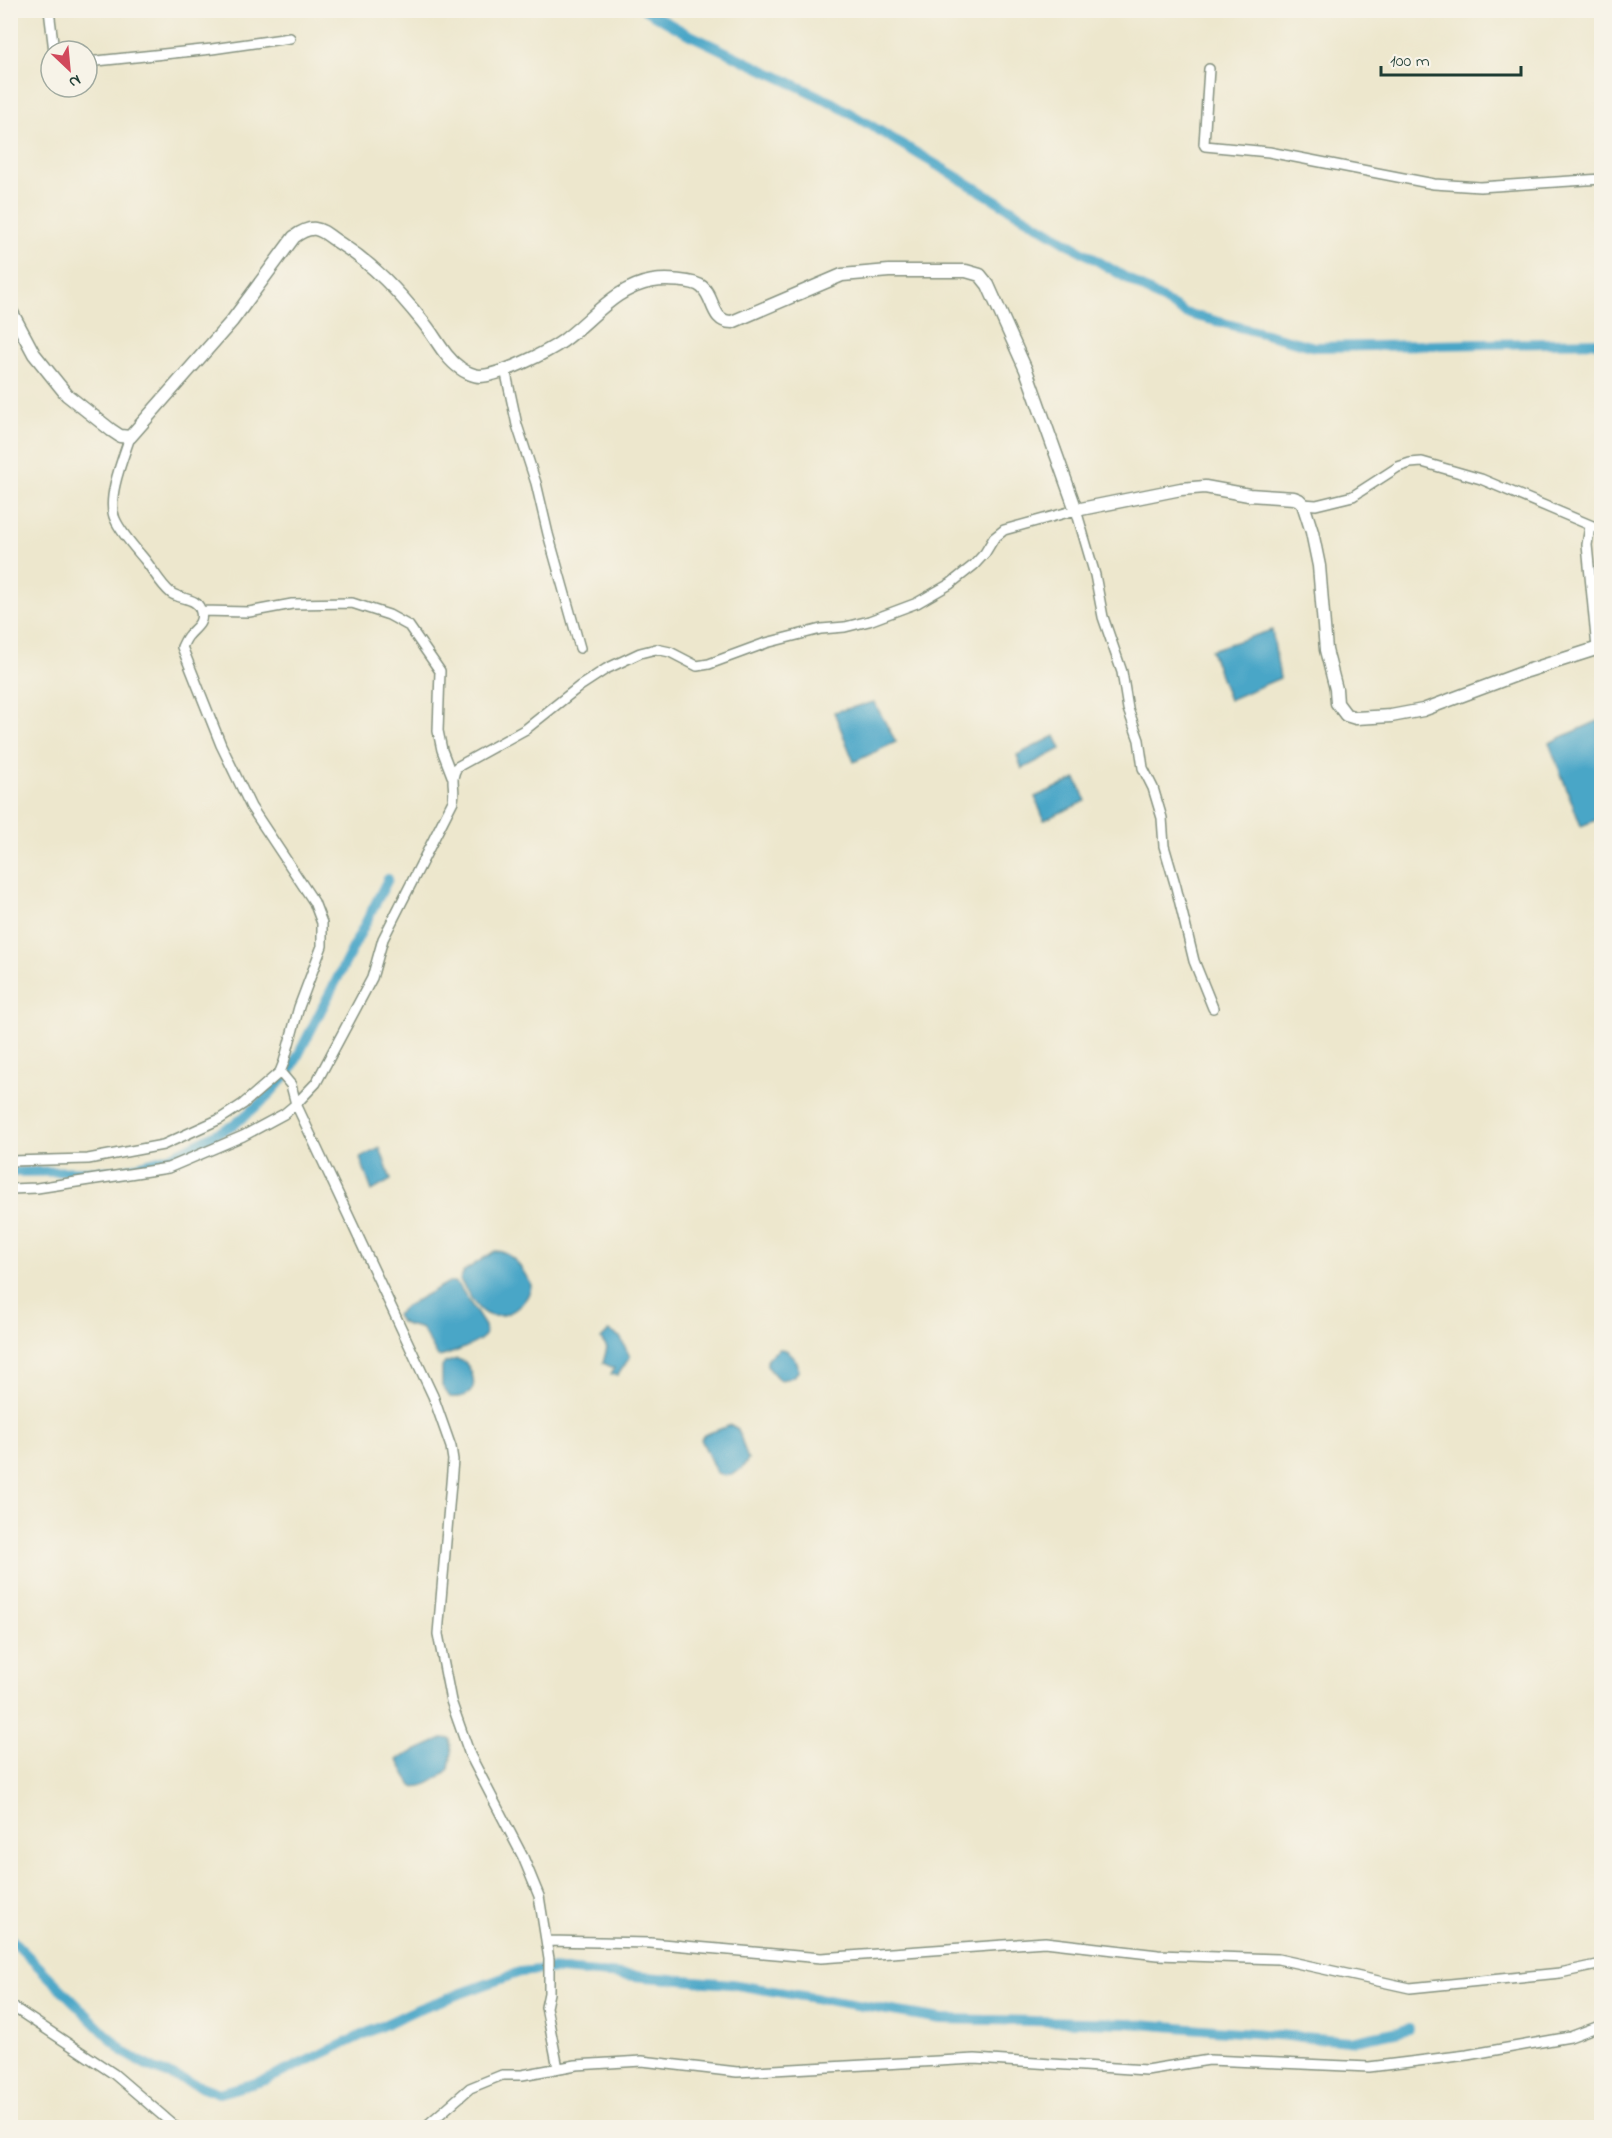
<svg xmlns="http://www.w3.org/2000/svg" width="1612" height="2138" viewBox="0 0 1612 2138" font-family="'Indie Flower',sans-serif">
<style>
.water{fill:#48a6c7;stroke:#34727e;stroke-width:1.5}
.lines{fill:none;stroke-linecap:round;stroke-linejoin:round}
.canal{stroke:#48a6c7;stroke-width:10}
.minor-casing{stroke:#869280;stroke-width:12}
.major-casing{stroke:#869280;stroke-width:15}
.minor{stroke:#fff;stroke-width:9}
.major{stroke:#fff;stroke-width:12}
</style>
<rect width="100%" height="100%" fill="#f7f3e8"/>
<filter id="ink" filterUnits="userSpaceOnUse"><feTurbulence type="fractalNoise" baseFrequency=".0167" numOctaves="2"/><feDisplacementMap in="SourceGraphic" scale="12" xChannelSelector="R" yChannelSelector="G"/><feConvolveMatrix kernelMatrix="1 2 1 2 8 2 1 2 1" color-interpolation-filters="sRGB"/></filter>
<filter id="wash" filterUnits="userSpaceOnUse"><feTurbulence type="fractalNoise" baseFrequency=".008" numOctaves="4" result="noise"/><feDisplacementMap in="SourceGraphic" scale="24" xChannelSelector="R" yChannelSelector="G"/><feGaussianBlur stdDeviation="1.35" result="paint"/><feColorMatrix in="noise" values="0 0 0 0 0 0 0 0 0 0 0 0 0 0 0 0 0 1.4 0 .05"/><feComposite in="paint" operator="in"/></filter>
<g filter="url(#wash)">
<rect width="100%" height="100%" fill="#ede7cd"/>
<!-- water -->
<path class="water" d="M1272,630L1280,678L1229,700L1211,650Z
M874,702L896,742L854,762L834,712Z
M1598,721L1602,726L1601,818L1581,826L1549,743Z
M1055,736L1061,749L1022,769L1017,755Z
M1076,779L1086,801L1044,820L1035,797Z
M380,1148L391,1180L372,1191L360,1158Z
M495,1251C514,1251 522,1270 531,1284C531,1303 504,1323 486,1314C475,1309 467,1290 460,1280L464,1271Z
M449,1282H454L460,1287L485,1326C486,1330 486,1332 484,1336C480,1343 446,1356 438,1357L422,1329C412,1325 401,1327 396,1315L406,1306Z
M609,1331L620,1337L630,1357L618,1375L611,1374L614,1368L603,1363L607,1348L601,1339Z
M780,1349L786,1350L793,1356L799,1370C794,1378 788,1379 779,1380L767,1366V1358Z
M457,1359L465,1362C479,1381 477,1399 450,1397L442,1386V1367L445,1363Z
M731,1425L738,1429L748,1460C742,1471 727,1481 716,1472L701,1439L704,1435Z
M444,1738L450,1739L452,1752L449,1769C440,1777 424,1789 412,1786L397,1759Z"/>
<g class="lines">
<!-- canal -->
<path class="canal" d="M645,10L686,33L831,102L1185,313L1315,347L1602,342
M10,1172L121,1171L172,1156L234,1125L265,1099L290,1071L388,879
M10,1938L125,2053L154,2069L219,2093L266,2080L418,2009L520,1972L549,1969L731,1984L941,2019L1127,2023L1351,2041L1409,2029"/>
</g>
</g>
<g filter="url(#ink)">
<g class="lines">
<defs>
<path id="minor" d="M49,10L54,51
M87,62L212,49L290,38
M1209,69L1204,144L1205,146L1269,152L1434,184L1480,187L1602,179
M505,369L517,425L536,483L548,534L580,648
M1303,504L1316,505L1353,496L1398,467L1410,463L1422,462L1481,479L1602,530
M1590,526L1587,545L1597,648
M201,611L249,612L292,604L352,603L389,615L409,626L440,671L438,731L442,750L452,776
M10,1161L88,1159L163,1145L220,1119L243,1104L280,1072L284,1062L299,1007L322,946V923L314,902L251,807L221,745L182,647C184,643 186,638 189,635C195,628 204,623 201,612C198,597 181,600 171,593C161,585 153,570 145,560C135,548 121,533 115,519C106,499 123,458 130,437
M10,1189L37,1188L168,1168L243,1136L284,1114L296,1104L291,1085L280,1072
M547,1941L650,1943L821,1958L1045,1942L1158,1955L1278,1959L1410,1988L1560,1973L1602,1964
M10,2005L114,2074L177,2128
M558,2068L546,2007L549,1993V1959L539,1896L523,1857L470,1755L451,1701L438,1634L453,1460L451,1447L433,1396L296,1104L316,1083L372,978L383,939L453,801C456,785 449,781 457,767L526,729L580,686L606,669L640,653L656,649L670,652L697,666L709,664L766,643L821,629L845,627L869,621L917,603L950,584L974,565L985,553L994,538L1004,530L1076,510L1095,575L1103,617L1122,672L1128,709L1139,740L1143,768L1153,788L1162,818L1164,846L1176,887L1194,961L1213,1008
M424,2128L470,2088L502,2075H522L576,2065L642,2061L737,2072L975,2059L1146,2070L1209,2060L1369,2067L1467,2055L1570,2037L1602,2025"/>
<path id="major" d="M10,309L34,354L67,395L111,430L120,436L130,437L232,321L294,237C316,221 321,231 341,244C375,266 398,291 423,322C435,336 444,357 460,368C465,372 474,376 480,376C499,376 548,352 563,341C593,319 615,287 653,281C664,279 694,280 702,287C715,298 711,322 732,322L842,275L889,271H966L980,275L988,285L1026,370L1076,510L1181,489L1205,487L1249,495L1294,498L1299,500L1303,504L1312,532L1319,566L1326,650L1336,689L1337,703L1346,715L1356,718L1391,716L1423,710L1527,671L1602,647"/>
</defs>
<!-- minor casing -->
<use href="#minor" class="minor-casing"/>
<!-- major casing -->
<use href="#major" class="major-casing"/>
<!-- minor -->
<use href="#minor" class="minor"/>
<!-- major -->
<use href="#major" class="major"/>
</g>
</g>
<!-- margin -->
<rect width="1612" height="2138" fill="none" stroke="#f7f3e8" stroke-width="36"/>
<!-- north arrow -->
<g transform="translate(69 69) rotate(154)"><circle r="28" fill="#f7f3e8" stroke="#a1aaa0" stroke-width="1.5"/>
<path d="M0-4.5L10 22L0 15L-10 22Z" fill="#d1495b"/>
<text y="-9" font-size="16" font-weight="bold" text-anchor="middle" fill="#1f3d34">N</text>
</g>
<!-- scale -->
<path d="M1381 66v9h140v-9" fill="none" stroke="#1f3d34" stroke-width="3"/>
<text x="1390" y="66" font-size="18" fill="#1f3d34" stroke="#f7f3e8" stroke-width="4.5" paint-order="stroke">100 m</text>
</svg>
